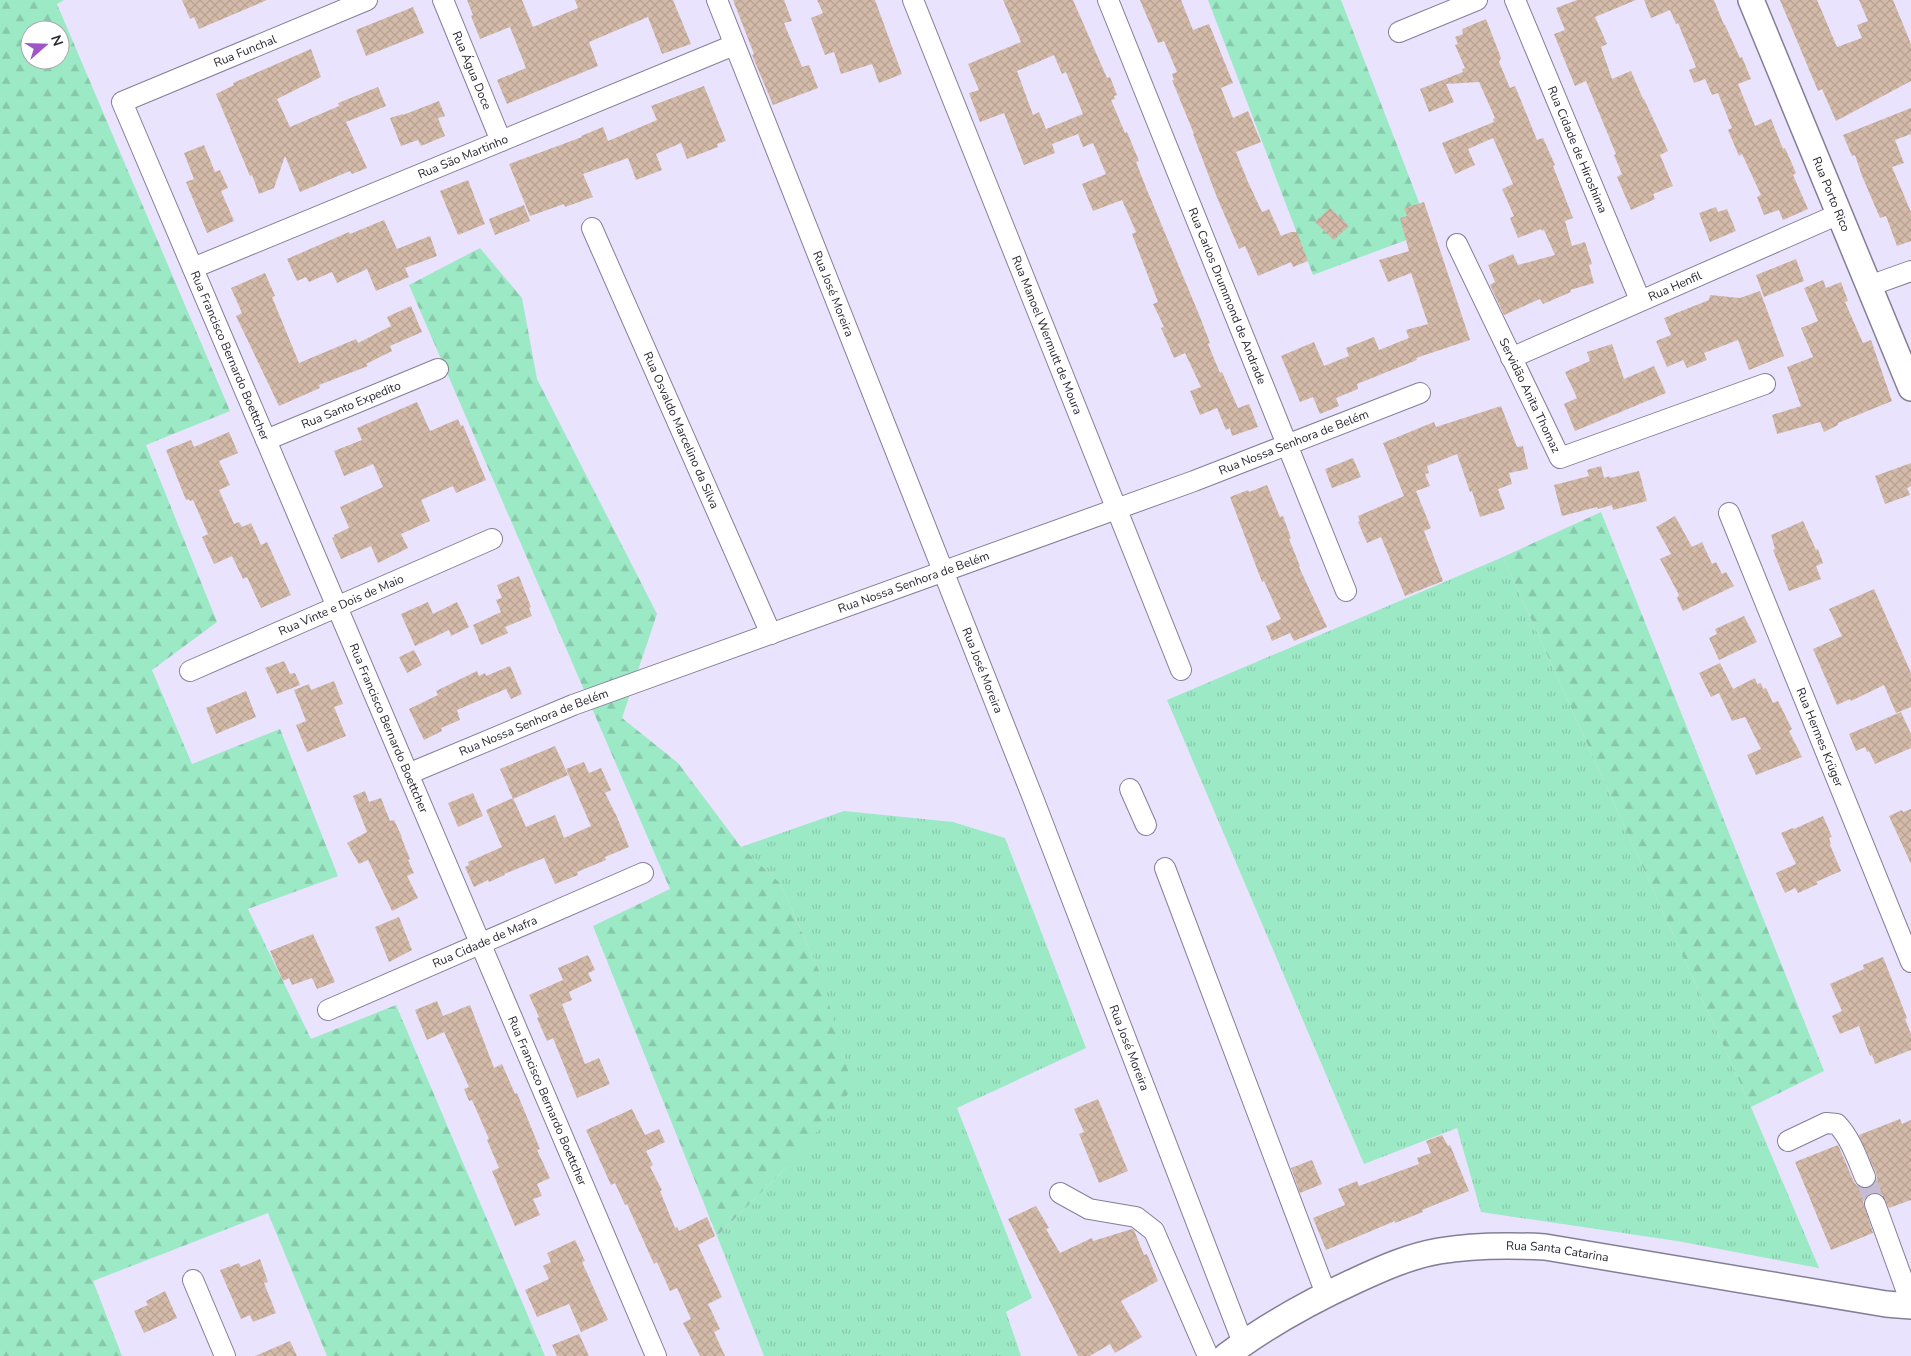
<svg xmlns="http://www.w3.org/2000/svg" width="1911" height="1356" viewBox="0 0 1911 1356" font-family="'Nunito Sans',sans-serif">
<style>
.grass{fill:url(#grass-tufts)}
.forest{fill:url(#forest-firs);fill-rule:evenodd}
.building{fill:url(#building-cross-hatch);fill-rule:evenodd}
.lines{fill:none;stroke-linecap:round;stroke-linejoin:round}
.minor-tunnel{stroke:#c4bdd5;stroke-width:20;stroke-dasharray:20 10;stroke-linecap:butt}
.minor-casing{stroke:#857e97;stroke-width:22}
.major-casing{stroke:#857e97;stroke-width:28}
.minor{stroke:#fff;stroke-width:20}
.major{stroke:#fff;stroke-width:25}
.labels{text-anchor:middle;dominant-baseline:central;stroke-width:4;stroke-linejoin:round;paint-order:stroke}
.street-label{font-size:12px;fill:#2a2731;stroke:#fff}
</style>
<defs>
<pattern id="grass-tufts" width="24" height="20" patternUnits="userSpaceOnUse" patternTransform="scale(1.25)"><rect width="24" height="20" fill="#9ce9c5"/><path d="M3 7l-1-3M5 7V3M7 7l1-3M15 17l-1-3M17 17v-4M19 17l1-3" fill="none" stroke="#87c8aa"/></pattern>
<pattern id="forest-firs" width="22" height="20" patternUnits="userSpaceOnUse" patternTransform="scale(1.25)"><rect width="22" height="20" fill="#9ce9c5"/><path d="M5 1l3.5 6h-7zM16 11l3.5 6h-7z" fill="#87c8aa"/></pattern>
<pattern id="building-cross-hatch" width="8" height="8" patternUnits="userSpaceOnUse" patternTransform="scale(1.25)"><rect width="8" height="8" fill="#d4bba9"/><path d="M0 0l8 8M0 8l8-8" fill="none" stroke="#b6a192"/></pattern>
</defs>
<rect width="100%" height="100%" fill="#eae3fe"/>
<!-- grass -->
<path class="grass" d="M1503,557L1751,1107L1819,1268L1677,1241L1481,1212L1457,1128L1364,1164L1167,700Z
M844,811L953,822L1005,838L1086,1048L957,1108L1032,1298L1006,1312L1021,1356H764L717,1236L788,1166L820,973L780,883L741,847Z"/>
<!-- forest -->
<path class="forest" d="M0,0H64L57,4L230,411L146,445L217,622L152,670L192,764L280,729L338,876L248,909L311,1039L396,1005L545,1356H327L268,1213L93,1281L122,1356H0ZM30,30H60V60H30Z
M1208,0H1341L1430,231L1313,275Z
M480,248L522,298L537,379L657,614L622,718L678,763L741,847L780,883L820,973L853,1088L788,1166L717,1236L593,926L670,889L409,285Z
M1601,512L1824,1071L1751,1107L1503,557Z"/>
<!-- building -->
<path class="building" d="M182,0H267L199,29L194,17L190,19Z
M467,0H522L533,27L578,8L575,0H673L691,44L662,54L648,17L589,42L598,66L507,104L497,80L526,68L510,27L480,39L471,16L473,15Z
M733,0H784L792,21L784,23L802,67L809,65L818,88L773,105L752,55L754,54Z
M817,0H875L902,74L879,83L872,64L841,74L834,52L825,55L811,18L823,13Z
M1003,0H1073L1107,78L1110,77L1117,95L1114,96L1115,99L1111,100L1125,133L1127,132L1139,161L1136,162L1147,190L1198,312L1210,343L1208,344L1220,373L1222,372L1238,408L1249,404L1258,427L1232,436L1230,428L1226,430L1217,408L1200,415L1190,391L1201,387L1185,353L1174,358L1161,328L1164,327L1153,304L1158,302L1132,234L1136,232L1122,200L1093,211L1082,184L1106,174L1093,143L1083,147L1078,134L1052,144L1055,153L1024,165L1004,113L980,122L969,93L979,90L968,64L1021,42ZM1054,55L1062,74L1066,72L1083,114L1046,129L1039,112L1033,115L1017,71Z
M1140,0H1181L1193,30L1209,24L1233,83L1221,88L1233,118L1248,111L1261,142L1236,152L1248,182L1262,212L1269,209L1281,236L1291,232H1297L1308,261L1293,267L1291,262L1258,276L1245,246L1239,249L1216,195L1193,134H1194L1172,80H1174L1172,74L1177,72L1164,41L1158,43Z
M1577,0H1636L1595,17L1607,44L1601,47L1612,79L1631,71L1643,99H1644L1668,151L1660,155L1673,186L1653,194L1655,199L1631,210L1617,177L1622,174L1614,155L1616,154L1586,81L1575,86L1554,34L1565,30L1556,8Z
M1644,0H1714L1724,25H1725L1740,58L1742,57L1751,79L1738,84L1755,126L1771,119L1783,149L1785,148L1796,173L1793,175L1808,209L1783,220L1779,210L1764,215L1757,197L1761,195L1742,154L1739,156L1728,130L1732,128L1718,93L1712,95L1705,79L1694,83L1689,70L1696,67L1678,23L1676,24L1670,10L1651,18Z
M1780,0H1817L1837,47L1862,38L1857,25L1868,21L1859,0H1893L1911,44V81L1836,121L1822,89L1818,91Z
M413,7L424,33L366,56L356,30Z
M1486,19L1501,58L1499,62L1510,88L1515,86L1537,140L1543,138L1555,165L1553,166L1573,218L1565,221L1572,246L1585,242L1592,264L1589,265L1594,283L1570,290L1571,292L1543,304L1540,299L1504,315L1490,285L1495,282L1488,265L1513,254L1518,265L1555,255L1544,230L1542,231L1541,229L1518,238L1510,218L1514,216L1502,189L1513,184L1493,138L1468,149L1475,165L1455,174L1442,143L1494,122L1493,119L1495,118L1479,82L1446,84L1454,102L1429,112L1420,89L1463,72L1462,69L1465,68L1455,45L1458,44L1455,37L1463,34L1462,29Z
M311,49L321,77L277,99L290,127L339,106L338,103L378,87L386,106L346,122L367,168L352,174L350,171L300,192L285,156L274,188L259,194L252,175L250,176L216,94L234,85L233,83Z
M704,86L726,141L717,144L718,147L687,159L681,143L656,154L662,170L636,180L628,158L583,174L593,197L565,207L564,204L530,216L509,164L582,137L581,136L603,127L608,141L657,120L651,106Z
M439,101L445,116L438,118L445,136L421,146L418,140L401,146L390,118L403,114V115Z
M1911,108V134L1895,140L1904,163L1892,167L1911,212V241L1897,246L1886,216L1880,218L1862,176L1855,155L1852,156L1843,135Z
M204,145L215,172L220,170L228,188L221,191L234,221L207,233L186,182L194,179L184,153Z
M468,180L485,224L458,235L440,191Z
M1424,202L1470,340L1416,358L1417,360L1357,384L1358,389L1336,398L1339,406L1320,414L1313,397L1300,402L1281,356L1314,342L1324,366L1349,356L1346,348L1374,337L1379,350L1409,338L1406,330L1428,324L1411,273L1388,282L1379,260L1409,251L1400,218L1407,216L1404,208Z
M524,205L530,221L495,235L489,219Z
M1716,207L1718,212L1727,209L1736,231L1710,242L1699,213Z
M1330,208L1349,226L1334,240L1315,222Z
M384,220L397,249L430,236L437,256L405,268L409,277L376,291L367,269L337,283L332,272L309,282L306,277L297,281L287,259L349,232L350,234Z
M1796,259L1804,281L1764,297L1756,275Z
M265,273L275,296L272,297L299,363L356,339L358,343L391,326L387,317L411,306L422,332L390,346L392,351L366,364L368,366L319,385L320,388L279,406L236,316L242,313L231,288Z
M1823,280L1826,288L1841,282L1848,301L1845,302L1863,343L1871,340L1892,401L1838,423V425L1824,432L1820,422L1777,434L1772,415L1801,406L1787,367L1813,357L1801,328L1818,321L1804,288Z
M1760,291L1784,356L1749,370L1738,340L1704,353L1707,360L1687,368L1683,360L1667,367L1656,341L1671,335L1664,318L1709,300L1710,295L1740,298Z
M1612,344L1624,379L1654,366L1666,393L1575,431L1564,404L1577,398L1565,372L1590,361L1587,352Z
M417,402L430,431L458,419L461,426L463,425L486,480L456,493L453,486L421,500L430,521L401,534L408,548L378,563L371,546L341,559L332,538L334,537V535L349,528L340,507L383,487L373,464L344,476L334,451L362,440L357,428Z
M1501,406L1517,447L1523,446L1528,469L1509,473L1512,484L1498,489L1505,509L1480,517L1472,491L1470,492L1457,454L1427,466L1429,473L1425,474L1430,486L1416,491L1431,528L1424,531L1443,581L1405,596L1381,537L1367,543L1358,522L1360,521L1358,516L1404,496L1383,443L1434,422L1436,427Z
M229,432L238,453L219,461L230,485L219,490L234,524L239,522L242,527L251,523L261,545L267,542L291,595L261,608L247,577L243,579L232,556L214,564L202,537L208,534L193,500L190,501L189,499L186,500L166,450L191,440L194,447Z
M1353,458L1361,477L1332,488L1325,469Z
M1911,463V486L1907,488L1910,495L1885,504L1875,476Z
M1601,466L1604,478L1610,476V478L1639,471L1647,501L1613,510L1612,505L1598,509L1597,507L1562,516L1554,485L1589,476L1587,470Z
M1267,485L1280,517L1283,516L1291,538L1289,539L1300,566L1299,567L1327,627L1294,641L1290,633L1272,641L1266,626L1281,619L1264,581L1262,582L1230,497L1248,490L1249,492Z
M1675,516L1692,547L1702,542L1712,564L1716,562L1722,574L1726,572L1734,586L1683,611L1677,598L1679,595L1660,559L1671,554L1656,527Z
M1803,521L1816,550L1818,549L1823,563L1816,566L1821,579L1789,591L1773,550L1775,549L1771,535Z
M519,576L531,607L529,608L532,616L505,627L508,633L481,645L473,625L501,612L496,600L502,598L497,585Z
M1874,589L1911,673V707L1896,713L1884,685L1851,701L1850,699L1837,705L1813,649L1842,636L1829,609Z
M428,602L433,614L457,602L469,627L451,636L449,630L415,646L401,614Z
M1744,616L1757,642L1719,660L1709,638L1717,634L1715,629Z
M414,650L422,665L407,673L399,657Z
M284,661L290,674L295,673L300,685L277,694L265,668Z
M1720,663L1733,689L1755,678L1757,684L1761,683L1763,689L1766,688L1773,703L1778,701L1792,729L1789,731L1802,757L1756,775L1747,755L1761,749L1745,717L1732,721L1719,693L1711,697L1699,673Z
M510,666L522,694L511,699L506,689L457,710L460,720L441,728L442,731L424,740L409,709L438,695L436,691L477,671L479,676L485,673L486,676Z
M334,681L343,704L334,707L346,736L307,752L296,725L306,721L294,690L309,684L311,690Z
M246,691L256,717L216,734L206,708Z
M1901,712L1911,734V748L1875,764L1869,751L1867,752L1865,747L1856,751L1849,734Z
M555,746L568,775L513,799L500,769Z
M584,762L589,773L601,768L611,790L605,793L617,817L629,847L605,857L606,860L577,872L578,875L555,884L544,858L504,874L505,875L489,882L488,880L474,887L465,867L469,865L468,862L502,847L486,810L513,798L526,827L555,815L564,838L591,826L566,769Z
M365,791L369,802L381,798L390,821L394,820L402,837H401L410,859L408,860L414,873L407,876L418,898L392,911L368,860L359,864L347,843L367,832L353,796Z
M473,793L483,816L458,827L448,803Z
M1911,809V864L1889,816L1902,810L1903,812Z
M1823,816L1832,837L1829,838L1831,844L1830,845L1841,871L1816,882L1818,884L1798,893L1795,888L1785,893L1776,873L1796,864L1781,833L1793,828L1794,829Z
M399,917L412,950L389,962L375,927Z
M313,934L335,982L317,989L312,978L292,985L289,978L283,981L270,951Z
M588,955L595,970L588,973L592,981L569,992L572,1000L562,1004L585,1064L599,1058L610,1084L577,1098L553,1038L547,1041L537,1018L539,1017L529,995L563,980L558,968Z
M1883,957L1907,1018L1905,1019L1911,1034V1050L1875,1064L1872,1055L1870,1056L1859,1026L1840,1034L1832,1016L1842,1011L1830,984L1864,969L1863,965Z
M437,1001L443,1016L470,1005L494,1068L502,1064L515,1094L517,1093L540,1149L537,1150L550,1178L537,1184L542,1196L533,1199L540,1215L515,1226L492,1171L499,1168L487,1140L489,1139L472,1100L469,1101L464,1089L469,1087L444,1032L427,1040L415,1010Z
M1098,1099L1128,1171L1099,1183L1079,1134L1084,1132L1074,1109Z
M632,1109L645,1135L659,1129L665,1142L646,1151L653,1165L650,1167L662,1190L660,1191L675,1228L677,1227L679,1231L707,1217L715,1236L698,1245L722,1297L708,1304L720,1329L714,1332L725,1356H700L683,1323L691,1319L677,1288L670,1291L657,1262L654,1264L627,1204L625,1205L615,1183L611,1185L586,1130Z
M1900,1119L1902,1124L1911,1120V1200L1889,1208L1882,1195L1877,1192L1871,1193L1866,1197L1863,1202L1873,1233L1831,1250L1795,1162L1838,1145L1854,1182L1858,1187L1864,1189L1869,1188L1875,1184L1877,1178L1876,1173L1859,1135Z
M1442,1135L1448,1146L1450,1145L1469,1191L1422,1210L1423,1212L1395,1223V1221L1326,1250L1313,1218L1345,1205L1338,1189L1357,1181L1359,1186L1419,1164L1417,1158L1431,1153L1426,1141Z
M1312,1160L1322,1184L1300,1193L1291,1168Z
M1036,1206L1049,1228L1046,1229L1060,1253L1092,1238L1093,1241L1132,1229L1134,1230L1144,1255L1147,1254L1158,1281L1121,1301L1142,1337L1115,1353L1110,1344L1090,1356H1078L1008,1219Z
M575,1240L585,1261L582,1262L608,1320L581,1332L569,1304L537,1317L525,1290L549,1279L543,1266L551,1262L547,1253Z
M260,1259L268,1282L264,1283L276,1313L253,1322L250,1315L241,1319L220,1270L239,1263L241,1267Z
M165,1291L177,1318L144,1333L134,1311L148,1305L146,1301Z
M579,1334L589,1356H557L552,1345Z
M290,1341L297,1356H255Z"/>
<g class="lines">
<!-- minor-tunnel -->
<path class="minor-tunnel" d="M1865,1177L1875,1204"/>
<defs>
<g id="minor">
<path id="s1" d="M367,0L122,102L656,1356"/>
<path id="s2" d="M443,0L501,141"/>
<path id="s3" d="M717,0L1033,798L1243,1343"/>
<path id="s4" d="M913,0L1181,670"/>
<path id="s5" d="M1108,0L1346,591"/>
<path id="s6" d="M1515,0L1640,300"/>
<path d="M1399,32L1477,0"/>
<path id="s7" d="M592,228L771,634"/>
<path id="s8" d="M1457,244L1560,458L1765,384"/>
<path id="s9" d="M193,268L734,45"/>
<path d="M1869,286L1911,271"/>
<path id="s10" d="M1511,358L1839,214"/>
<path id="s11" d="M266,440L438,369"/>
<path id="s12" d="M1729,513L1911,962"/>
<path id="s13" d="M190,671L492,539"/>
<path id="s14" d="M408,774L573,705L1194,481L1420,393"/>
<path d="M1130,789L1146,825"/>
<path d="M1165,868L1326,1294"/>
<path id="s15" d="M328,1010L643,873"/>
<path d="M1788,1141L1826,1123L1837,1124C1851,1139 1857,1158 1865,1177"/>
<path d="M1060,1193L1089,1209L1136,1217L1154,1231L1208,1356"/>
<path d="M1875,1204L1911,1303"/>
<path d="M193,1280L225,1356"/>
</g>
<g id="major">
<path id="s16" d="M1751,0L1911,388"/>
<path id="s17" d="M1226,1356C1266,1326 1311,1301 1357,1280C1383,1268 1410,1256 1439,1251C1474,1245 1509,1245 1545,1247L1886,1304L1911,1306"/>
</g>
</defs>
<!-- minor casing -->
<use href="#minor" class="minor-casing"/>
<!-- major casing -->
<use href="#major" class="major-casing"/>
<!-- minor -->
<use href="#minor" class="minor"/>
<!-- major -->
<use href="#major" class="major"/>
</g>
<g class="labels">
<!-- street labels -->
<g class="street-label">
<text transform="translate(245 51) rotate(-22)">Rua Funchal</text>
<text stroke="none"><textPath href="#s2" startOffset="76">Rua Água Doce</textPath></text>
<text stroke="none"><textPath href="#s6" startOffset="162">Rua Cidade de Hiroshima</textPath></text>
<text stroke="none"><textPath href="#s9" startOffset="292">Rua São Martinho</textPath></text>
<text stroke="none"><textPath href="#s16" startOffset="210">Rua Porto Rico</textPath></text>
<text stroke="none"><textPath href="#s10" startOffset="179">Rua Henfil</textPath></text>
<text stroke="none"><textPath href="#s3" startOffset="316">Rua José Moreira</textPath></text>
<text stroke="none"><textPath href="#s5" startOffset="319">Rua Carlos Drummond de Andrade</textPath></text>
<text stroke="none"><textPath href="#s4" startOffset="361">Rua Manoel Wermutt de Moura</textPath></text>
<text stroke="none"><textPath href="#s1" startOffset="541">Rua Francisco Bernardo Boettcher</textPath></text>
<text stroke="none"><textPath href="#s8" startOffset="168">Servidão Anita Thomaz</textPath></text>
<text stroke="none"><textPath href="#s11" startOffset="92">Rua Santo Expedito</textPath></text>
<text stroke="none"><textPath href="#s7" startOffset="221">Rua Osvaldo Marcelino da Silva</textPath></text>
<text stroke="none"><textPath href="#s14" startOffset="946">Rua Nossa Senhora de Belém</textPath></text>
<text stroke="none"><textPath href="#s14" startOffset="541">Rua Nossa Senhora de Belém</textPath></text>
<text stroke="none"><textPath href="#s13" startOffset="165">Rua Vinte e Dois de Maio</textPath></text>
<text stroke="none"><textPath href="#s3" startOffset="721">Rua José Moreira</textPath></text>
<text stroke="none"><textPath href="#s14" startOffset="136">Rua Nossa Senhora de Belém</textPath></text>
<text stroke="none"><textPath href="#s1" startOffset="946">Rua Francisco Bernardo Boettcher</textPath></text>
<text stroke="none"><textPath href="#s12" startOffset="242">Rua Hermes Krüger</textPath></text>
<text stroke="none"><textPath href="#s15" startOffset="171">Rua Cidade de Mafra</textPath></text>
<text stroke="none"><textPath href="#s3" startOffset="1126">Rua José Moreira</textPath></text>
<text stroke="none"><textPath href="#s1" startOffset="1351">Rua Francisco Bernardo Boettcher</textPath></text>
<text stroke="none"><textPath href="#s17" startOffset="358">Rua Santa Catarina</textPath></text>
</g>
</g>
<!-- north arrow -->
<g transform="translate(45 45) rotate(70)"><circle r="24" fill="#ffffff" stroke="#aaa9ad"/>
<path d="M0-4L9 19L0 12L-9 19Z" fill="#9e55c9"/>
<text y="-8" font-size="14" font-weight="bold" text-anchor="middle" fill="#2a2731">N</text>
</g>
</svg>
